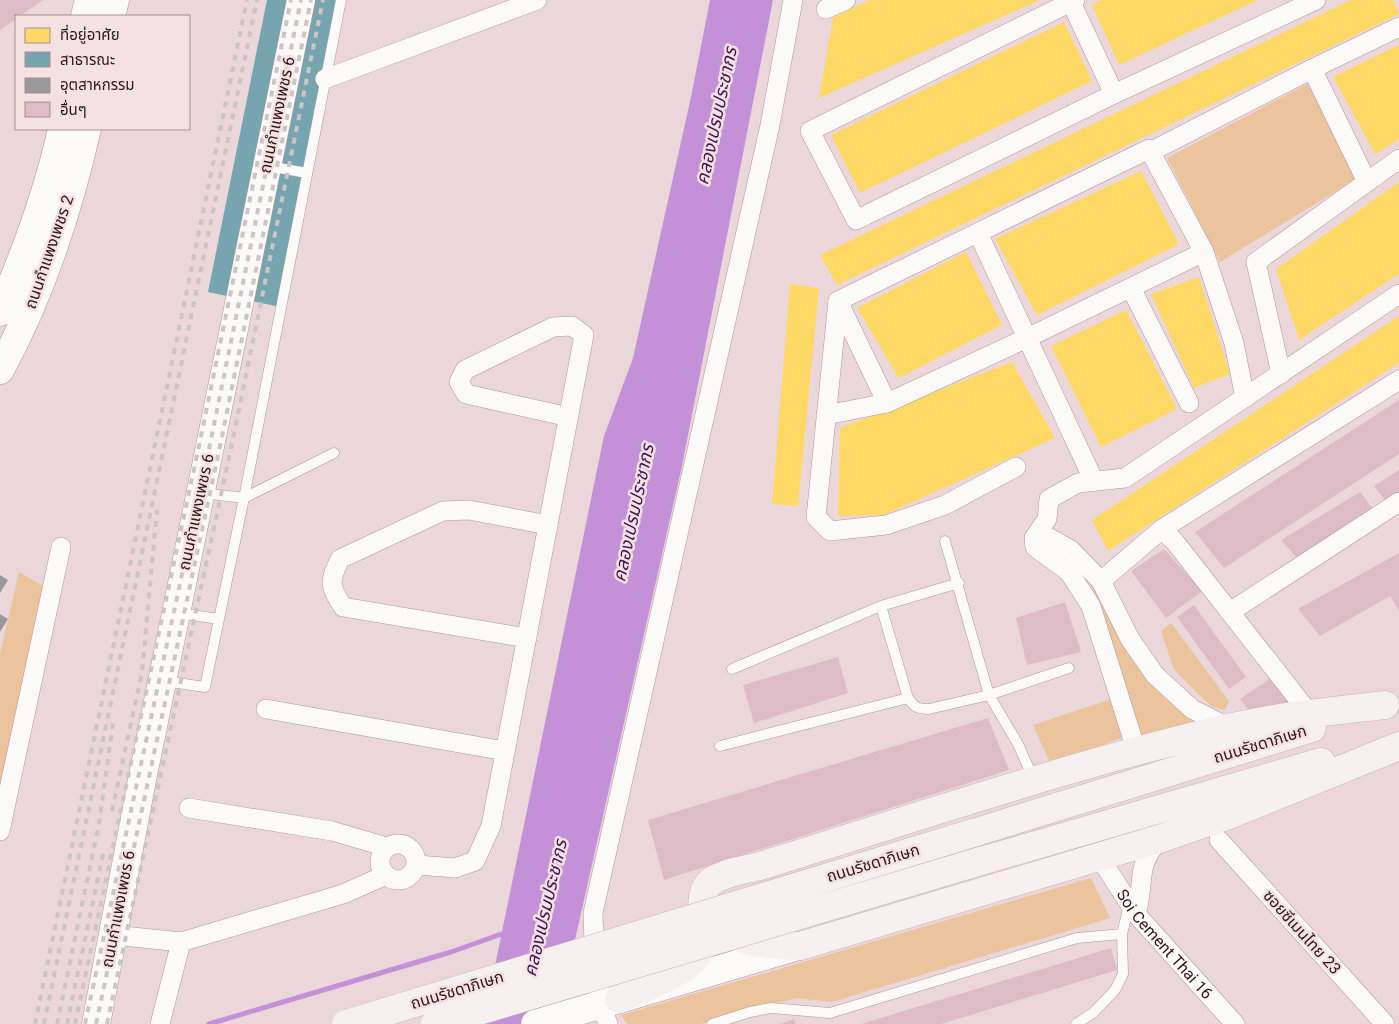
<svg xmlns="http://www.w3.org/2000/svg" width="1399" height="1024" viewBox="0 0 1399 1024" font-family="Roboto,'Noto Sans Thai',sans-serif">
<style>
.green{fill:#ebc49e}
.water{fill:#c491d8}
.homes{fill:#ffd966}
.public{fill:#76a5af}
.industry{fill:#999}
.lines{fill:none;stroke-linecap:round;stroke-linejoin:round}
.stream{stroke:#c491d8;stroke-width:5}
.building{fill:#ddbcc8}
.lane-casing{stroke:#ad9699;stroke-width:11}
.street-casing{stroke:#ad9699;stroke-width:20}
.secondary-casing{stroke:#ad9699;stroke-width:29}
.primary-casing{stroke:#c4b2b4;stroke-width:29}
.lane{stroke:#fcf9f9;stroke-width:10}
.street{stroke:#fcf9f9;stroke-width:19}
.secondary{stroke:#fcf9f9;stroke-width:28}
.primary{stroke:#f7f0f1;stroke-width:28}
.rail{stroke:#ccc4c5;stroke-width:4;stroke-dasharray:6 6;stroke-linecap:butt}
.primary-bridge-casing{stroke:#c4b2b4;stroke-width:29;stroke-linecap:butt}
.primary-bridge{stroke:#f7f0f1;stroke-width:28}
.labels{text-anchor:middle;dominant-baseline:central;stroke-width:5;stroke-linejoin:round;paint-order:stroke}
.street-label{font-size:16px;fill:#321317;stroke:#f4e2e3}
.water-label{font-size:18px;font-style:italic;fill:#3f1454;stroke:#f4e2e3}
</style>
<rect width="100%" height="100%" fill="#ebd7d9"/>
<!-- green -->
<path class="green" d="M1309,83L1356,179L1220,262L1167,158Z
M19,572L43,586L0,801V654Z
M1088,586L1099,593L1200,725L1139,741Z
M1171,623L1229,701L1225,710L1212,707L1174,670L1161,631Z
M1112,699L1124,737L1051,765L1033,725Z
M1091,878L1110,918L832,1002L796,998L701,1024H627L621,1015Z"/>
<!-- water -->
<path class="water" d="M710,0H773L682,466L556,1024H483L604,436L633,358L691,97Z"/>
<!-- homes -->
<path class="homes" d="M870,0H1040L819,98L833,17Z
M1102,0H1258L1119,65L1092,5Z
M1351,0H1393L1399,14L837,285L820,255Z
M1064,22L1092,81L860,193L831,135Z
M1399,45V139L1375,154L1333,77Z
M1141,171L1179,244L1037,315L995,239Z
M1399,182V274L1299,340L1276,269Z
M966,252L1002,325L899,378L857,308Z
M1199,277L1230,374L1194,388L1151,294Z
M790,284L819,288L798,506L772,504Z
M1126,310L1177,409L1101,447L1051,346Z
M1399,316V363L1108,551L1092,520Z
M1012,362L1055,438L884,515L838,516L840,428Z"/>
<!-- public -->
<path class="public" d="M267,0H342L280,307L208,292Z"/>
<!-- industry -->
<path class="industry" d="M0,575L8,580L0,593Z
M0,614L8,619L0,632Z"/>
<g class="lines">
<!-- stream -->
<path class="stream" d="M209,1024L451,952L507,932"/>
</g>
<!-- building -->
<path class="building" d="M0,0H43L20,16H16V19L0,30Z
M1399,400V454L1224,568L1195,532Z
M1399,470V497L1388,504L1374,486Z
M1360,492L1374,510L1298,559L1281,540Z
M1164,549L1202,591L1166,618L1131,571Z
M1399,553V611L1390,596L1320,636L1298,609Z
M1065,602L1081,652L1027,665L1016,618Z
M1194,605L1246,677L1229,689L1177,617Z
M838,657L848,693L754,723L743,685Z
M1274,676L1292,702L1250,712L1240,699Z
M988,718L1009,770L664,880L648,820Z
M1111,948L1117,970L941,1024H861Z
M794,1019L795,1024H780Z"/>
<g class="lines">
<defs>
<path id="lane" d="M268,166L307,173
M203,493L244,498L334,453
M945,541L989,695L1018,744L1034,780
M959,583L881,606L908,698C914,707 918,709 929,709L989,695L1069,668
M178,613L219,619
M732,669L881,606
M164,681L205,687L244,498L341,0
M720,746L908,698
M712,1024L750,1012L771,1008L830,1013L1077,938L1122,934
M1076,1024L1093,1013L1115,990L1123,974L1122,934L1129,905"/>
<g id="street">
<path d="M1070,0L1114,94"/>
<path d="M1075,0L810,131L856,220L1114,94L1316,0"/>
<path d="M826,9L846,0"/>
<path d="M1312,69L1367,182"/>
<path d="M325,79L537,0"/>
<path d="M1152,151L1312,69L1399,27"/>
<path d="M978,233L1094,481"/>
<path d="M1204,252L1234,343L1245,398"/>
<path d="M1131,288L1189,403"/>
<path d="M1281,374L1256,262L1399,159"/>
<path d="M887,403L838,301L816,517L830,531L886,525L945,505L1016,467"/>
<path d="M826,415L887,403L1027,338L1204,252L1149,149L838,301"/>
<path d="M1162,529L1175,542L1309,713"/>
<path d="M1039,532L1071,550L1101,581L1130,639L1155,675L1192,709L1229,728"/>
<path d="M1101,581L1162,529L1399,380"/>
<path d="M1230,612L1399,502"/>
<path d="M527,638L343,607C329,585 329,582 340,559L443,511L469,510L548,525"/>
<path d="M266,709L505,751"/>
<path d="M1137,753L1091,606L1069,572L1035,547L1034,538L1047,519L1049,499L1078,483L1125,478L1399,294"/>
<path d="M189,808L332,831L387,847"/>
<path d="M0,831L61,547"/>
<path d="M1219,840L1385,1024"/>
<circle cx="398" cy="862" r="18"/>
<path id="s1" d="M1100,858L1136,914L1235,1024"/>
<path d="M417,865L455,868L475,861L491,826L584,335L572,326L553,327L465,370L459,382L466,394L569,417"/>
<path d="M1136,914C1146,881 1134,865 1161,839"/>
<path d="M113,935L181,942"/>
<path d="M160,1024L181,942L343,894L386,875"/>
<path d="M608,1024C595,990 594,949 593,913L770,125L793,0"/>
</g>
<path id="secondary" d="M85,16L89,0
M111,16L115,0
M0,312C26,252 48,192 62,129
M0,370C41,295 68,212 87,129
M96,1024L142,780L301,0
M535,1024L798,946"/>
<path id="primary" d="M973,833L1312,728
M981,861L1321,762
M721,926C744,947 771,944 800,946L1162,838L1229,815L1399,746
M619,999C640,989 682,975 696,957C713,935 691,895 712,881C725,872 745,870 760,866C915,818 1070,765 1228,728C1280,716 1333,711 1385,705"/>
</defs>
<!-- lane casing -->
<use href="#lane" class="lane-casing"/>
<!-- street casing -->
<use href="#street" class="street-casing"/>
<!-- secondary casing -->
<use href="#secondary" class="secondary-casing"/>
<!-- primary casing -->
<use href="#primary" class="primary-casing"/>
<!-- lane -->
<use href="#lane" class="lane"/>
<!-- street -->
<use href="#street" class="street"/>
<!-- secondary -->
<use href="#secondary" class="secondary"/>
<!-- primary -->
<use href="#primary" class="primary"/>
<!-- rail -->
<path class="rail" d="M112,811L142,672L157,510
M35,1024L247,0
M44,1024L257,0
M57,1024L99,824L113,723
M67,1024L104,850
M75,1024L199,446L291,0
M85,1024L209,449L301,0
M96,1024L219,451L311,0
M107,1024L230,453L323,0"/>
<defs>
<path id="primary-bridge" d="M346,1024L973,833
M435,1024L981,861"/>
</defs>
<!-- primary-bridge casing -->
<use href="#primary-bridge" class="primary-bridge-casing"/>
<!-- primary-bridge -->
<use href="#primary-bridge" class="primary-bridge"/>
</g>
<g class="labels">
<!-- street labels -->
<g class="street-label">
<text transform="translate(277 115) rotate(-78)">ถนนกำแพงเพชร 6</text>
<text transform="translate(49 252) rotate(-71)">ถนนกำแพงเพชร 2</text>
<text transform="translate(196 512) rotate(-78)">ถนนกำแพงเพชร 6</text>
<text transform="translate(1260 744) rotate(-17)">ถนนรัชดาภิเษก</text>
<text transform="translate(873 863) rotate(-17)">ถนนรัชดาภิเษก</text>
<text transform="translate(118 909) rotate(-79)">ถนนกำแพงเพชร 6</text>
<text transform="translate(1302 932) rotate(48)">ซอยซีเมนไทย 23</text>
<text stroke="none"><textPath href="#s1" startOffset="108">Soi Cement Thai 16</textPath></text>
<text transform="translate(457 990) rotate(-17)">ถนนรัชดาภิเษก</text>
</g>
<!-- water labels -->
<g class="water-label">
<text transform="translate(716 116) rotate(-78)">คลองเปรมประชากร</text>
<text transform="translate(633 513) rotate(-78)">คลองเปรมประชากร</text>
<text transform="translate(545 908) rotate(-77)">คลองเปรมประชากร</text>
</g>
</g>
<!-- legend -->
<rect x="15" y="15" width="175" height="115" fill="#f4e2e3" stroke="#a68f91"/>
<rect x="25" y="28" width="25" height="15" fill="#ffd966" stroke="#a68f91"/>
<text x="60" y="40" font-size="15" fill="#321317">ที่อยู่อาศัย</text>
<rect x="25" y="52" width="25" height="15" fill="#76a5af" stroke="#a68f91"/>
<text x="60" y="65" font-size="15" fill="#321317">สาธารณะ</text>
<rect x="25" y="78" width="25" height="15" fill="#999999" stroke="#a68f91"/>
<text x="60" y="90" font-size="15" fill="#321317">อุตสาหกรรม</text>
<rect x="25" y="102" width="25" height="15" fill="#ddbcc8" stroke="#a68f91"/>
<text x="60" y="115" font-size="15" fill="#321317">อื่นๆ</text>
</svg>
